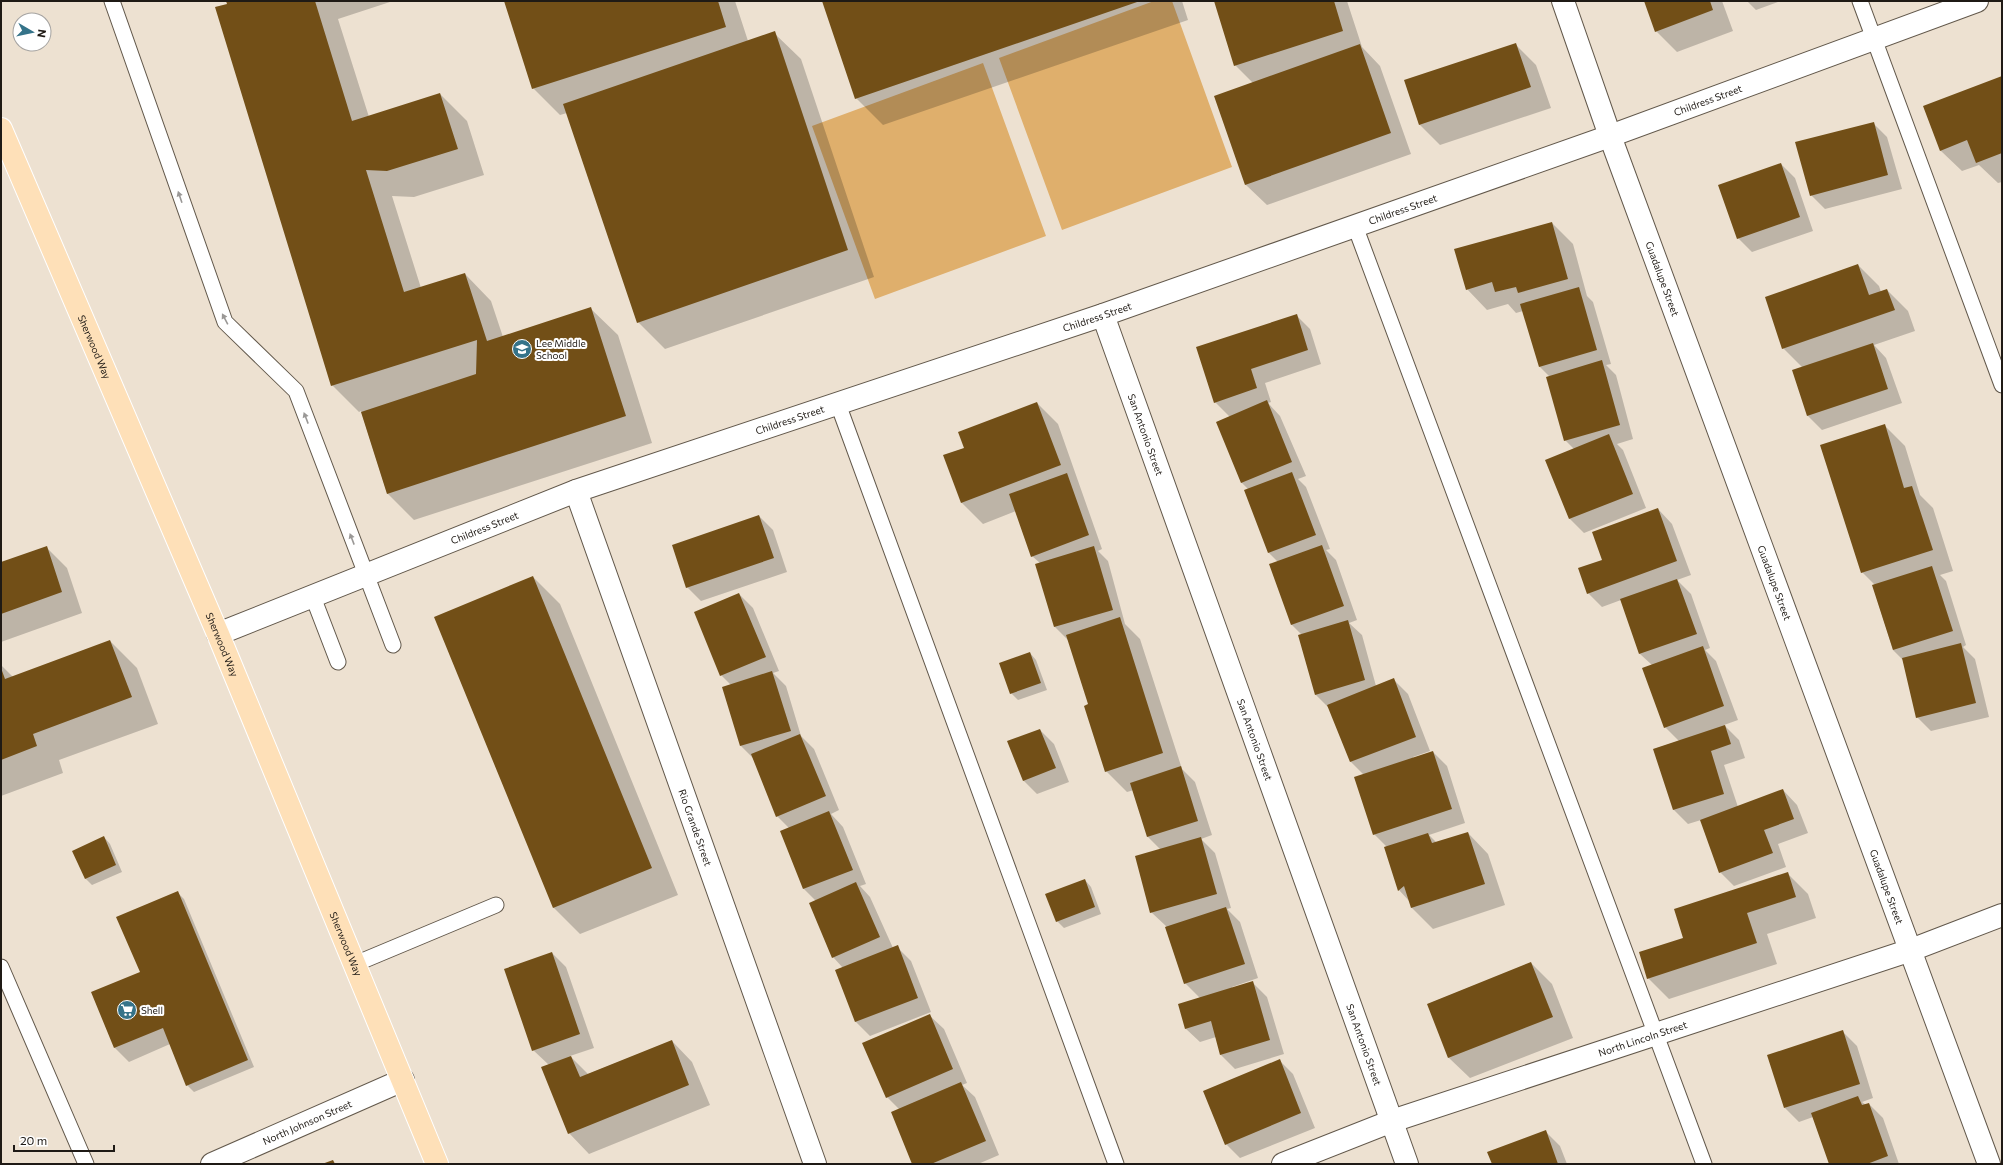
<svg xmlns="http://www.w3.org/2000/svg" width="2003" height="1165" viewBox="0 0 2003 1165" font-family="Commissioner,sans-serif">
<style>
.green{fill:#dfaf6c}
.shadow{fill:#0003}
.building{fill:#724f17}
.lines{fill:none;stroke-linecap:round;stroke-linejoin:round}
.lane-casing{stroke:#62584b;stroke-width:17}
.street-casing{stroke:#62584b;stroke-width:24}
.secondary-casing{stroke:#62584b;stroke-width:24}
.primary-casing{stroke:#fff;stroke-width:24}
.lane{stroke:#fff;stroke-width:15}
.street{stroke:#fff;stroke-width:22}
.secondary{stroke:#fff;stroke-width:22}
.primary{stroke:#fee0b8;stroke-width:22}
.oneway{fill:#9a9896}
.labels{text-anchor:middle;dominant-baseline:central;stroke-width:4;stroke-linejoin:round;paint-order:stroke}
.street-label{font-size:10px;fill:#1f1a15;stroke:#fff}
.poi-label{font-size:10px;fill:#1f1a15;stroke:#fff;text-anchor:start}
</style>
<rect width="100%" height="100%" fill="#ede1d1"/>
<!-- green -->
<path class="green" d="M1154,1H1172L1232,167L1062,230L999,58Z
M983,63L1046,236L875,299L812,126Z"/>
<!-- shadow -->
<path class="shadow" d="M227,1H393L338,19L369,117L440,94L467,121L484,175L414,197L392,196L421,288L465,274L491,301L503,337L591,309L618,335L652,443L414,520L387,493L361,411L359,412L332,385Z
M505,1H735L748,41L774,33L801,59L874,277L665,349L638,322L567,113L560,115L533,88Z
M823,1H1182L1188,20L883,125L856,98Z
M1215,1H1347L1362,47L1380,66L1411,154L1267,205L1246,185L1215,97L1253,83L1235,65Z
M1645,1H1722L1733,31L1677,52L1656,31Z
M1747,1H1781L1756,10Z
M1515,44L1536,65L1551,108L1440,145L1419,124Z
M2002,77V182L1998,183L1979,165L1962,171L1941,151L1924,107Z
M1873,123L1887,137L1902,189L1825,209L1811,195Z
M1781,164L1795,178L1813,231L1752,252L1738,238Z
M1552,223L1573,244L1587,296L1593,302L1611,364L1606,365L1616,375L1633,439L1617,444L1623,450L1646,508L1584,533L1570,519L1547,461L1574,449L1565,440L1550,377L1540,367L1523,311L1516,313L1508,304L1487,310L1467,289Z
M1858,265L1879,286L1881,292L1887,290L1908,311L1915,331L1874,345L1886,358L1902,403L1822,430L1808,416L1793,371L1803,368L1783,348Z
M1296,315L1310,329L1321,364L1265,383L1271,402L1268,403L1280,416L1306,476L1298,479L1306,487L1330,549L1326,550L1336,560L1357,620L1349,623L1362,635L1376,686L1394,680L1408,694L1430,751L1413,757L1414,759L1433,752L1447,766L1465,823L1429,835L1437,843L1468,833L1488,854L1505,905L1433,929L1412,908L1410,902L1399,890L1387,847L1374,834L1364,775L1351,762L1330,709L1316,695L1299,636L1302,635L1292,625L1271,564L1278,562L1269,553L1246,491L1249,490L1242,483L1217,422L1230,417L1215,402Z
M1037,403L1058,424L1102,549L1098,551L1108,561L1125,624L1140,639L1182,769L1195,782L1212,835L1201,839L1215,853L1231,908L1227,909L1240,922L1258,978L1232,987L1233,989L1253,983L1267,997L1284,1054L1235,1069L1221,1055L1216,1037L1200,1042L1185,1028L1200,998L1185,983L1166,926L1151,912L1161,850L1148,837L1134,790L1127,792L1106,771L1089,705L1069,641L1055,627L1036,565L1040,563L1032,556L1016,511L983,524L962,503L944,456L965,448Z
M1884,425L1905,446L1920,495L1933,508L1953,571L1940,575L1946,581L1966,645L1963,647L1975,659L1989,717L1931,731L1917,717L1903,660L1893,650L1873,586L1875,585L1862,572Z
M1658,509L1672,524L1691,575L1677,580L1691,594L1710,648L1705,650L1716,661L1738,720L1724,725L1739,740L1745,758L1724,765L1738,807L1783,790L1797,805L1808,833L1778,844L1786,867L1734,886L1720,872L1701,820L1688,824L1674,810L1654,749L1679,741L1665,727L1652,665L1640,654L1621,600L1602,607L1588,593L1603,560Z
M759,516L773,530L787,572L701,601L687,587Z
M46,547L67,568L82,613L1,642V563Z
M533,577L560,604L678,895L580,934L554,908Z
M739,594L753,608L779,671L773,673L786,686L801,736L814,749L839,810L831,814L843,827L866,884L860,886L870,897L893,948L897,947L911,961L931,1012L870,1036L856,1022L836,970L843,968L833,957L816,901L804,889L781,832L789,828L777,816L754,759L741,746L731,685L721,675Z
M110,641L137,668L158,724L59,760L63,773L1,796V665L13,677Z
M1030,653L1036,660L1047,690L1018,700L1011,693Z
M1040,730L1054,744L1069,782L1037,794L1023,780Z
M104,837L110,844L122,872L92,885L85,878Z
M1787,873L1808,894L1816,918L1767,934L1777,964L1669,999L1648,978L1685,939Z
M1085,880L1091,887L1101,914L1064,928L1057,921Z
M177,892L184,899L254,1067L194,1092L187,1085L170,1044L129,1062L115,1048L92,993L141,973Z
M552,953L566,967L594,1048L570,1056L588,1074L672,1041L692,1062L710,1105L589,1154L569,1133L549,1065L533,1050Z
M1531,963L1552,984L1573,1038L1470,1078L1449,1058L1428,1004Z
M929,1015L944,1029L967,1083L962,1085L975,1097L999,1155L978,1164H913L899,1109L887,1097Z
M1843,1032L1857,1046L1873,1098L1862,1102L1866,1105L1869,1104L1883,1118L1899,1164H1830L1813,1117L1799,1122L1785,1108Z
M1279,1060L1293,1074L1315,1128L1240,1158L1226,1144Z
M1546,1132L1560,1146L1567,1164H1493Z"/>
<!-- building -->
<path class="building" d="M226,1H315L352,121L440,93L458,149L387,171L366,170L404,292L465,273L487,341L591,307L626,416L387,494L361,412L476,374L477,340L331,386L215,7L227,4Z
M504,1H718L726,27L532,89Z
M822,1H1140L855,99Z
M1214,1H1334L1343,31L1234,66Z
M1644,1H1710L1713,10L1655,32Z
M775,31L848,250L637,323L563,104Z
M1516,43L1531,87L1419,125L1404,80Z
M1360,44L1391,133L1245,185L1214,96Z
M2002,76V153L1976,163L1967,140L1940,151L1923,106Z
M1874,122L1888,175L1810,196L1795,142Z
M1781,163L1800,217L1737,239L1718,185Z
M1552,222L1568,279L1518,293L1516,287L1495,292L1492,282L1466,290L1454,249Z
M1858,264L1869,295L1887,289L1895,310L1782,349L1765,297Z
M1579,287L1597,350L1539,367L1520,304Z
M1297,314L1308,350L1251,369L1257,388L1214,403L1196,347Z
M1873,343L1888,389L1807,416L1792,370Z
M1602,360L1620,425L1564,441L1546,377Z
M1267,400L1292,462L1241,483L1216,422Z
M1037,402L1061,465L961,503L943,455L964,448L958,432Z
M1885,424L1904,488L1912,486L1933,550L1861,573L1820,445Z
M1609,434L1633,494L1569,519L1545,460Z
M1292,472L1316,535L1268,553L1244,490Z
M1067,473L1089,535L1031,557L1009,494Z
M1658,508L1677,561L1587,594L1578,568L1602,560L1592,532Z
M759,515L774,558L686,588L672,545Z
M1322,545L1344,606L1291,625L1269,564Z
M47,546L62,592L1,614V562Z
M1094,546L1113,610L1054,627L1035,564Z
M1932,566L1953,631L1893,650L1872,585Z
M533,576L652,868L553,908L434,617Z
M1677,579L1697,634L1639,654L1620,599Z
M739,593L766,657L720,676L694,612Z
M1120,617L1163,753L1105,772L1084,706L1088,704L1066,635Z
M1348,620L1365,680L1315,695L1298,635Z
M110,640L132,697L33,734L37,746L1,760V668L5,679Z
M1961,643L1976,703L1916,718L1902,658Z
M1703,646L1724,706L1664,728L1642,668Z
M1030,652L1041,683L1010,694L999,663Z
M772,671L791,731L740,746L722,687Z
M1394,678L1416,737L1350,762L1327,705Z
M1725,725L1731,744L1711,751L1724,794L1673,810L1653,749Z
M1040,729L1056,768L1023,781L1007,741Z
M800,734L826,796L776,817L751,754Z
M1433,751L1452,809L1373,835L1354,777Z
M1181,766L1198,821L1147,837L1130,783Z
M1783,789L1794,819L1764,830L1773,853L1719,873L1700,820Z
M829,811L853,870L803,889L780,831Z
M1468,832L1485,884L1411,908L1404,886L1398,891L1384,847L1428,833L1432,843Z
M104,836L116,865L85,879L72,851Z
M1201,837L1217,894L1150,913L1135,856Z
M1788,872L1796,897L1747,913L1757,943L1647,979L1639,952L1683,938L1674,909Z
M1085,879L1095,907L1056,922L1045,894Z
M856,882L880,937L832,958L809,903Z
M178,891L248,1060L186,1086L163,1028L114,1048L91,992L140,972L116,917Z
M1226,907L1245,964L1184,984L1165,927Z
M898,945L918,998L855,1022L835,970Z
M552,952L580,1034L532,1051L504,969Z
M1531,962L1553,1017L1448,1058L1427,1004Z
M1253,981L1270,1040L1220,1055L1211,1021L1185,1029L1178,1004Z
M930,1014L953,1069L886,1098L862,1043Z
M1843,1030L1860,1084L1784,1108L1767,1055Z
M672,1040L689,1085L568,1134L541,1067L571,1056L580,1077Z
M1280,1059L1301,1113L1225,1145L1203,1091Z
M961,1082L986,1141L931,1164H912L891,1112Z
M1858,1096L1862,1105L1869,1103L1888,1156L1867,1164H1829L1811,1113Z
M1546,1130L1558,1164H1492L1487,1152Z
M333,1160L335,1164H322Z"/>
<g class="lines">
<defs>
<path id="lane" d="M112,1L225,322L296,391L393,645
M1860,1L2002,385
M1355,226L1704,1164
M838,404L1116,1164
M313,597L338,662
M355,964L496,905
M1,967L86,1164"/>
<g id="street">
<path id="s1" d="M1563,1L1610,136L1989,1164"/>
<path id="s2" d="M1103,315L1407,1164"/>
<path id="s3" d="M576,491L815,1164"/>
<path id="s4" d="M218,634L576,491L1103,315L1610,136L1977,1"/>
<path id="s5" d="M1283,1164L1392,1121L1911,950L2002,915"/>
</g>
<g id="secondary">
<path id="s6" d="M212,1164L403,1080"/>
</g>
<g id="primary">
<path id="s7" d="M1,129L218,634L437,1164"/>
</g>
</defs>
<!-- lane casing -->
<use href="#lane" class="lane-casing"/>
<!-- street casing -->
<use href="#street" class="street-casing"/>
<!-- secondary casing -->
<use href="#secondary" class="secondary-casing"/>
<!-- primary casing -->
<use href="#primary" class="primary-casing"/>
<!-- lane -->
<use href="#lane" class="lane"/>
<!-- street -->
<use href="#street" class="street"/>
<!-- secondary -->
<use href="#secondary" class="secondary"/>
<!-- primary -->
<use href="#primary" class="primary"/>
</g>
<!-- one-way arrows -->
<defs><path id="oneway-solid" d="M-6-.8H1V-3.2L6.5 0L1 3.2V.8H-6Z"/></defs>
<g class="oneway">
<use href="#oneway-solid" transform="translate(180 197) rotate(-109)"/>
<use href="#oneway-solid" transform="translate(225 319) rotate(-118)"/>
<use href="#oneway-solid" transform="translate(306 418) rotate(-111)"/>
<use href="#oneway-solid" transform="translate(352 539) rotate(-111)"/>
</g>
<!-- icons -->
<defs>
<symbol id="school-disc" viewBox="-11 -11 22 22"><circle r="9.5" fill="#357389" stroke="#fff"/><path d="M0-5L7-2L0 1L-7-2ZM-4 1L0 2.5L4 1V4Q0 6-4 4Z" fill="#fff"/></symbol>
<symbol id="supermarket-disc" viewBox="-11 -11 22 22"><circle r="9.5" fill="#357389" stroke="#fff"/><path d="M-6-5.5h2.5l.6 2H6L4.5 2H-2.5L-4.4-4H-6ZM-1.5 3.2a1.3 1.3 0 1 0 .1 0ZM3 3.2a1.3 1.3 0 1 0 .1 0Z" fill="#fff"/></symbol>
</defs>
<g fill-rule="evenodd">
<use href="#school-disc" x="511" y="338" width="22" height="22"/>
<use href="#supermarket-disc" x="116" y="999" width="22" height="22"/>
</g>
<g class="labels">
<!-- street labels -->
<g class="street-label">
<text stroke="none"><textPath href="#s4" startOffset="1583">Childress Street</textPath></text>
<text stroke="none"><textPath href="#s4" startOffset="1259">Childress Street</textPath></text>
<text stroke="none"><textPath href="#s1" startOffset="295">Guadalupe Street</textPath></text>
<text stroke="none"><textPath href="#s4" startOffset="935">Childress Street</textPath></text>
<text stroke="none"><textPath href="#s7" startOffset="237">Sherwood Way</textPath></text>
<text stroke="none"><textPath href="#s4" startOffset="611">Childress Street</textPath></text>
<text stroke="none"><textPath href="#s2" startOffset="127">San Antonio Street</textPath></text>
<text stroke="none"><textPath href="#s4" startOffset="287">Childress Street</textPath></text>
<text stroke="none"><textPath href="#s1" startOffset="619">Guadalupe Street</textPath></text>
<text stroke="none"><textPath href="#s7" startOffset="561">Sherwood Way</textPath></text>
<text stroke="none"><textPath href="#s2" startOffset="451">San Antonio Street</textPath></text>
<text stroke="none"><textPath href="#s3" startOffset="357">Rio Grande Street</textPath></text>
<text stroke="none"><textPath href="#s1" startOffset="943">Guadalupe Street</textPath></text>
<text stroke="none"><textPath href="#s7" startOffset="885">Sherwood Way</textPath></text>
<text stroke="none"><textPath href="#s5" startOffset="381">North Lincoln Street</textPath></text>
<text stroke="none"><textPath href="#s2" startOffset="775">San Antonio Street</textPath></text>
<text stroke="none"><textPath href="#s6" startOffset="104">North Johnson Street</textPath></text>
</g>
<!-- poi labels -->
<g class="poi-label">
<text x="536" y="343">Lee Middle<tspan x="536" dy="12">School</tspan></text>
<text x="141" y="1010">Shell</text>
</g>
</g>
<!-- border -->
<rect width="2003" height="1165" fill="none" stroke="#1f1a15" stroke-width="4"/>
<!-- north arrow -->
<g transform="translate(32 32) rotate(99)"><circle r="19" fill="#ffffff" stroke="#a5a3a1"/>
<path d="M0-3L7 15L0 10L-7 15Z" fill="#357389"/>
<text y="-6" font-size="11" font-weight="bold" text-anchor="middle" fill="#1f1a15">N</text>
</g>
<!-- scale -->
<path d="M14 1145v6h100v-6" fill="none" stroke="#1f1a15" stroke-width="2"/>
<text x="20" y="1145" font-size="12" fill="#1f1a15" stroke="#ffffff" stroke-width="3" paint-order="stroke">20 m</text>
</svg>
